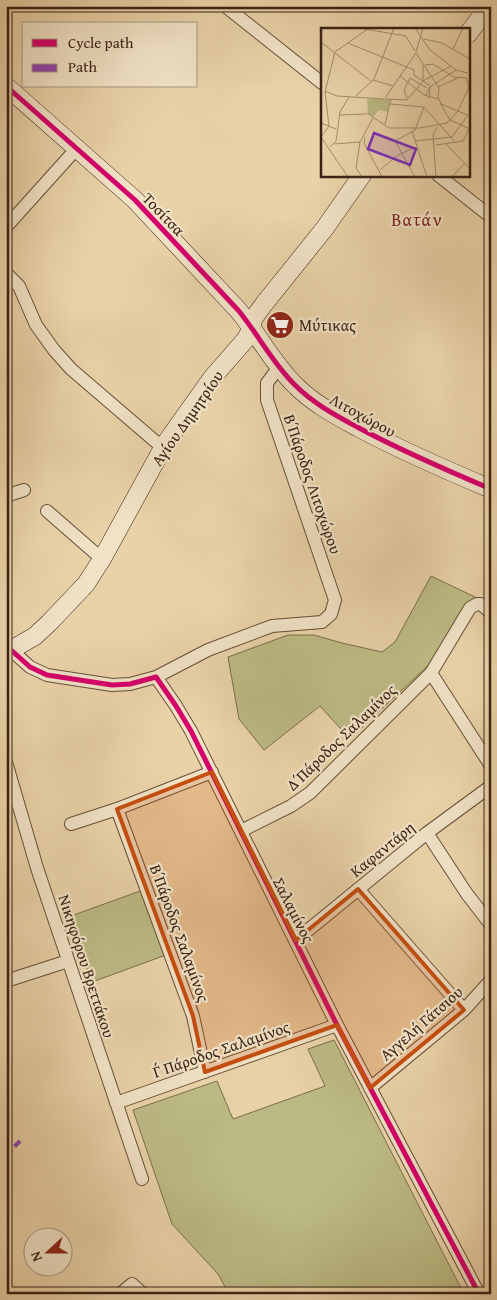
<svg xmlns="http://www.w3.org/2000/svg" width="497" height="1300" viewBox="0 0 497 1300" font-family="'Gentium Book Plus',serif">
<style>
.green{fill:#bcba84;stroke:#7a6e4c}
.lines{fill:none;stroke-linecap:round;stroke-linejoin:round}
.street-casing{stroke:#654e39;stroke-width:14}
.secondary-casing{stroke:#392214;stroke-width:19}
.street{stroke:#f1e2c6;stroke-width:12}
.secondary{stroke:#f1e2c6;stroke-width:18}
.quiet{stroke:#8e44ad;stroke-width:4;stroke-dasharray:8 4;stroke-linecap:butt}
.cycleway-casing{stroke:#f1e2c6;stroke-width:8}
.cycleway{stroke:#d6006c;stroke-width:5}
.marked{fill:#c54e0e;fill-opacity:0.2;stroke:#c54e0e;stroke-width:4;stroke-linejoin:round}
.labels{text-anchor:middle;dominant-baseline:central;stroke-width:4.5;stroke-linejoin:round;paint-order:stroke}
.street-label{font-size:16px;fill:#392214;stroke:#f1e2c6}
.poi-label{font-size:16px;fill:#392214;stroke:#f1e2c6;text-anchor:start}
.neighbourhood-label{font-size:18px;letter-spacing:1px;fill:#7a1f14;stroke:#f1e2c6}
.inset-road{fill:none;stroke:#a38c6d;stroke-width:1}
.view{fill:#7b2cbf;fill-opacity:0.15;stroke:#7b2cbf;stroke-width:2.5}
.inset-edge{fill:none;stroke:#392214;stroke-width:2.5}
</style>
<rect width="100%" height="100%" fill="#ead2a8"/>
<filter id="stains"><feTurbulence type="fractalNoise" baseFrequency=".004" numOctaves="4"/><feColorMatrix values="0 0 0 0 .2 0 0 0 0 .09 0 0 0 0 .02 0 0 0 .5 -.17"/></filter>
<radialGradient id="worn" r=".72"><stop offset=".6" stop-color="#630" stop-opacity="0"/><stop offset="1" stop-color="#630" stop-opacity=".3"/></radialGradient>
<!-- green -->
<path class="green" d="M431,576L475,597L437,657L350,739L320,706L264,750L239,719L228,657L288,635H314L342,643L382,652L395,642Z
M143,890L166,955L92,982L68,917Z
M334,1040L464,1294H229L218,1274L172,1224L133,1110L217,1081L233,1119L325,1086L308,1049Z"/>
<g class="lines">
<defs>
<path id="street" d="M225,6L322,83
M438,175L491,217
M6,227L77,148
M6,273L19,286L36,325L54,350L71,369L163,448
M6,496L24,490
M47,511L102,559
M11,650L30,667L47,675L112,685L130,684L156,677L176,706L191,731L337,1025L479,1294
M431,673L491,766
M156,677L208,650L272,626L322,622L331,614L335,600L267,400V383L279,367
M6,762L37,868L142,1179
M117,809L193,1016L205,1072
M71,824L117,809L212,772
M241,831L291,806L310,793L431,673L470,608L477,604H481L491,613
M427,833L467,894L491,925
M358,889L464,1010
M296,940L427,833L491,786
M6,981L68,961
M370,1088L464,1010L491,980
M116,1103L337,1025
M120,1294L132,1284L143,1294"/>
<path id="secondary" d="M468,34L489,6
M6,86L135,200L238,310C258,334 273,364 296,386C314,404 337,416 359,428C402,451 446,470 491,489
M6,652L11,650L35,636L49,623L86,584L102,559L165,444L212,378L246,339L252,327L253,319L264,304L325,228L362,175"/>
</defs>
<!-- street casing -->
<use href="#street" class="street-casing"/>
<!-- secondary casing -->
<use href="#secondary" class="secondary-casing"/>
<!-- street -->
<use href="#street" class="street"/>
<!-- secondary -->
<use href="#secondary" class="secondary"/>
<!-- quiet -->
<path class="quiet" d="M6,1155L20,1141"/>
<defs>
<path id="cycleway" d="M6,86L135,200L238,310C258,334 273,364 296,386C314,404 337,416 359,428C402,451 446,470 491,489
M11,650L30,667L47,675L112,685L130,684L156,677L176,706L191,731L337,1025L479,1294"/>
</defs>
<!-- cycleway casing -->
<use href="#cycleway" class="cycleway-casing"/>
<!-- cycleway -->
<use href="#cycleway" class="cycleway"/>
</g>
<!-- marked area -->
<path class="marked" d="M212,772L296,940L358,889L464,1010L370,1088L337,1025L205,1072L193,1016L117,809Z"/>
<!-- icons -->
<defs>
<symbol id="supermarket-disc" viewBox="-11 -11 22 22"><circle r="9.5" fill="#8f2418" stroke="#f1e2c6"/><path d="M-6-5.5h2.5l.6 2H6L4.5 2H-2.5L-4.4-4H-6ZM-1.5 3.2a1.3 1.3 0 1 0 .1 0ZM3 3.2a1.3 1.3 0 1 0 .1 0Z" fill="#fff"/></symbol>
</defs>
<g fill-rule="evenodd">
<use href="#supermarket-disc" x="264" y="309" width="32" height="32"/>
</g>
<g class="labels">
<!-- street labels -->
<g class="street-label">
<text transform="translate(164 214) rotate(46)">Τοσίτσα</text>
<text transform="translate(363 415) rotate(29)">Λιτοχώρου</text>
<text transform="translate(187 418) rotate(-55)">Αγίου Δημητρίου</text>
<text transform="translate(313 484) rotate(71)">Β΄ Πάροδος Λιτοχώρου</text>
<text transform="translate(341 737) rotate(-44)">Δ΄ Πάροδος Σαλαμίνος</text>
<text transform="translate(382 849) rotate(-39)">Καφαντάρη</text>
<text transform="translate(294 910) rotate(63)">Σαλαμίνος</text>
<text transform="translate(180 933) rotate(70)">Β΄ Πάροδος Σαλαμίνος</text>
<text transform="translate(87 966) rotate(72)">Νικηφόρου Βρεττάκου</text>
<text transform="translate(421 1023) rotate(-41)">Αγγελή Γάτσιου</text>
<text transform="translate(221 1049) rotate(-19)">Γ΄ Πάροδος Σαλαμίνος</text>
</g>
<!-- poi labels -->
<g class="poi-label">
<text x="299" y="325">Μύτικας</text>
</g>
<!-- neighbourhood labels -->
<g class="neighbourhood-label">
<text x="417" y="219">Βατάν</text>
</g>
</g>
<!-- overview -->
<g transform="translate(321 28)">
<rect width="149" height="149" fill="#ead2a8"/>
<path d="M46,71H69L67,84L58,82L52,89L47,85Z" fill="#bcba84"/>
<path class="inset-road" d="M38,0L85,8M94,0L109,22L135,42L147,45M84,7L94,23M103,11L121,15L149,31M0,14L51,54M27,15L93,42M132,21L142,0M95,24L102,0M95,25L118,60L117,69L120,76L149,88M102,37V53M104,37L112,36L133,49L145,50M93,42V47L109,58M79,48L103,67L117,71M52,52L72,58M109,59L135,42M117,59L137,50M4,63L16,68L63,71M4,64L8,98L0,109L27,149M4,64L14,24L48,0M35,68L53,51L73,0M104,68L109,59L108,70M64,70L95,25M86,70L83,62L89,50L106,60M64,71L86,72L102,53L130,38M119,75L129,92L149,101M69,76L103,79M103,79L135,115M46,85L68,100H99L126,95L137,83L148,59L145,49M18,87L45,86M0,95L15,101M64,96L70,71M91,103L106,149M44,109L43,115L61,149M112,111L131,109L147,87M94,113L112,111M39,114L35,140L41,149M13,116L39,114L52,90M125,116L149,141M115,117L142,113L148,101M9,119L15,113L19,84L28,69M59,142L77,127L95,119M94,149L74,113L94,102L103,79M115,149L112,107L116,99M131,149L143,136"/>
<path class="view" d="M53,105L95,121L89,137L47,121Z"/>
<rect width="149" height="149" class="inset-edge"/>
</g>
<!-- margin -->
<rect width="497" height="1300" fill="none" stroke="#ead2a8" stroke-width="25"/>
<rect x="8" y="8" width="482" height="1285" fill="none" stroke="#392214" stroke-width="2.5"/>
<rect x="12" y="12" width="472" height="1275" fill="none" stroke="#392214"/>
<!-- legend -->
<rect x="22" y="22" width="175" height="65" fill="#f1e2c6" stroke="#a7957f"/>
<rect x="32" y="39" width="25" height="8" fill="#d6006c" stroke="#a7957f"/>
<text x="68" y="48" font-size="15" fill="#392214">Cycle path</text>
<rect x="32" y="64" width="25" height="8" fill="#8e44ad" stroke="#a7957f"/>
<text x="68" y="72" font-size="15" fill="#392214">Path</text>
<!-- north arrow -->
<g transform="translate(48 1252) rotate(249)"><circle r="24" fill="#f1e2c6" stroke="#a7957f"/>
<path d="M0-4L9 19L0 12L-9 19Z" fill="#8f2418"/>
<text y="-8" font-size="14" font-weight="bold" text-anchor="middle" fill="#392214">N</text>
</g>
<rect width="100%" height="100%" filter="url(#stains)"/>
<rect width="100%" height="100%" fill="url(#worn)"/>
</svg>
